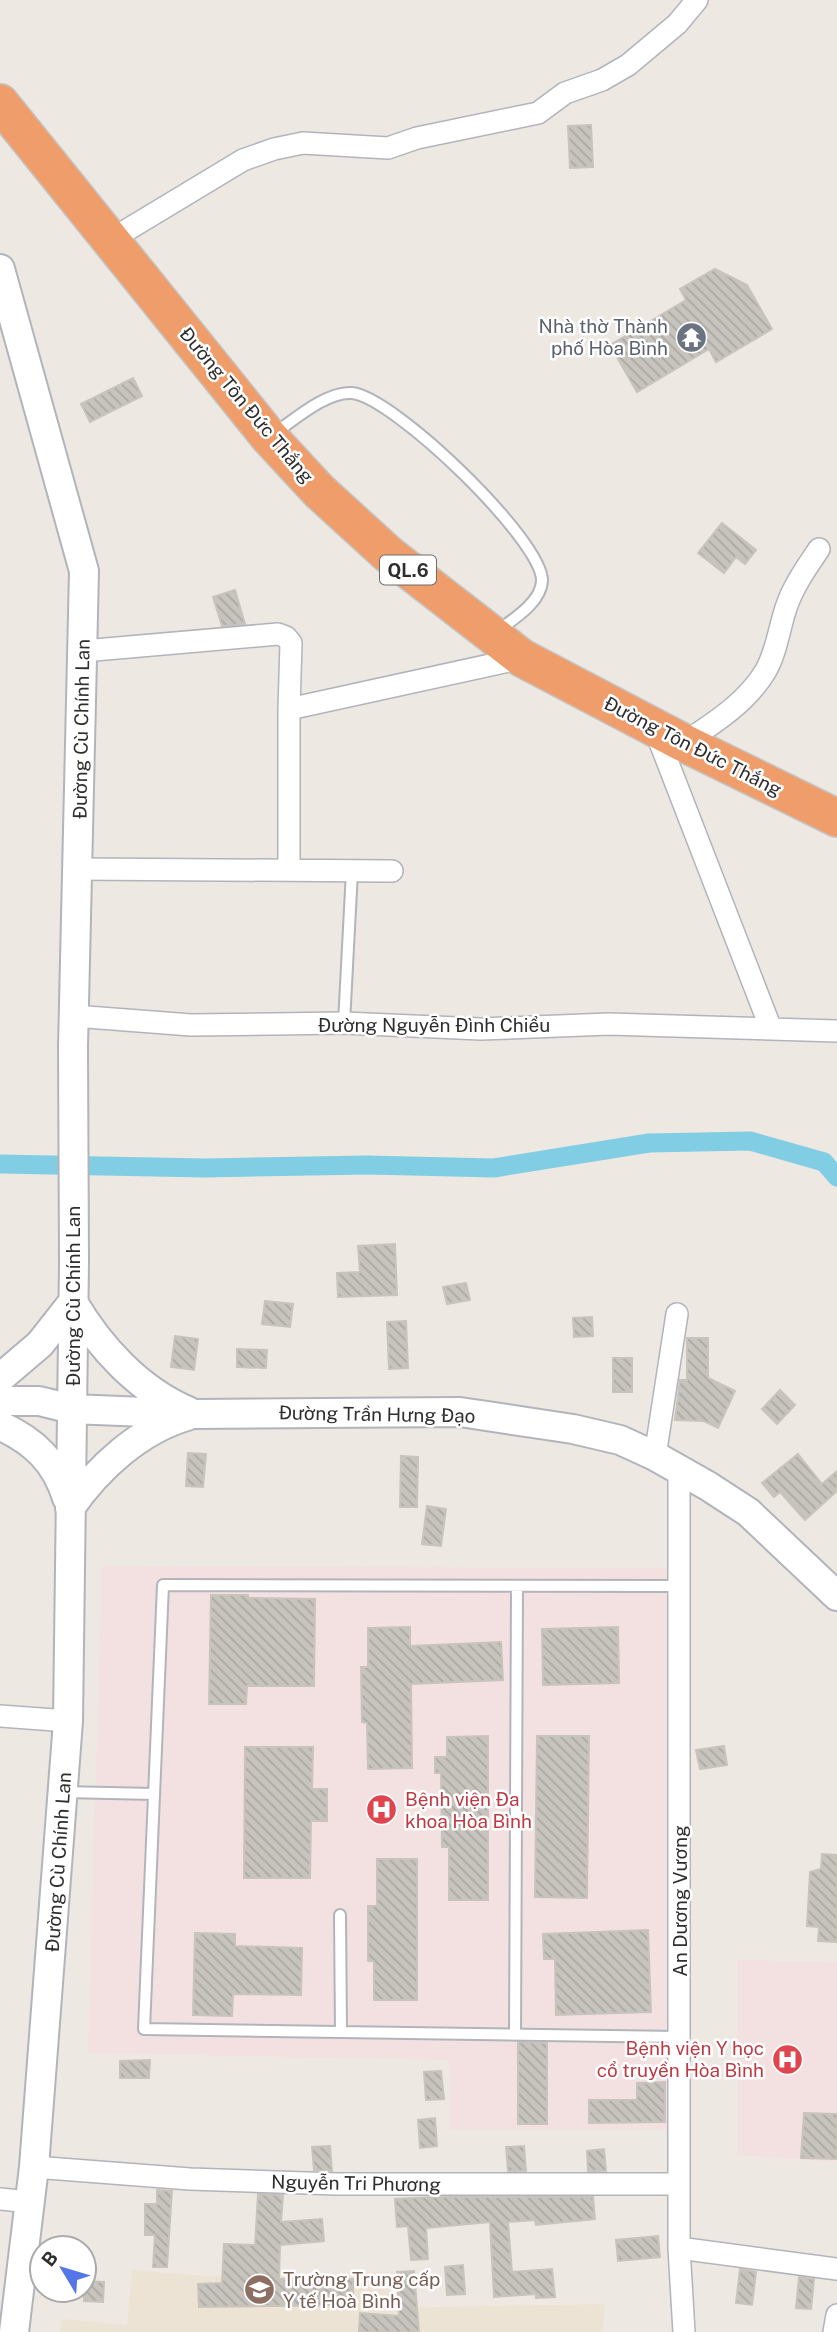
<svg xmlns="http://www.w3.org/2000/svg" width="837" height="2332" viewBox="0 0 837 2332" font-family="'Public Sans',sans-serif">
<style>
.education{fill:#ede3d4}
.medical{fill:#f3e1e2}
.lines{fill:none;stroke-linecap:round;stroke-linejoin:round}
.canal{stroke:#81cee4;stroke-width:19}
.building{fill:url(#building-back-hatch);stroke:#c9c4bb;stroke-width:2}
.lane-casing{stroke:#b2b4bc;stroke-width:14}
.street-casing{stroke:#b2b4bc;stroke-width:24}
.secondary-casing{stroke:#b2b4bc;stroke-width:32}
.highway-casing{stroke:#c4c4c4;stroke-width:40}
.lane{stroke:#fff;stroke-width:10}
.street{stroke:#fff;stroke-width:21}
.secondary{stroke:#fff;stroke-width:28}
.highway{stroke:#ef9e6b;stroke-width:37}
.labels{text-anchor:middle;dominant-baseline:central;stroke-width:5;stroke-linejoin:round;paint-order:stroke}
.shield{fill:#fff;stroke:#6d6d6d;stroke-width:2}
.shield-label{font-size:18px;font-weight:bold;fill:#2e2e2e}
.worship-label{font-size:19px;fill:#5b616d;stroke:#fff;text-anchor:end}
.street-label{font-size:19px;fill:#2e2e2e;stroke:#fff}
.health-label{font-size:19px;fill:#be3a42;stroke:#fff;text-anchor:start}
.education-label{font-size:19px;fill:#785e54;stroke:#fff;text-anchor:start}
</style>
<defs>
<pattern id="building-back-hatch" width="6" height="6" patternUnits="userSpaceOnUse" patternTransform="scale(1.75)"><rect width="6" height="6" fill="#c7c3bd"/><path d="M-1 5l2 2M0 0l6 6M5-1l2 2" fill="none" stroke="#aba8a3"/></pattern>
</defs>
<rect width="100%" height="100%" fill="#ede8e2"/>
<!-- education -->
<path class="education" d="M132,2270L206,2276L388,2272L391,2308L605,2304L603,2332H60L62,2319L127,2325Z"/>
<!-- medical -->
<path class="medical" d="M102,1566L670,1568L667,2129H450L449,2060L88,2053Z
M737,1960L837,1962V2162L737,2155Z"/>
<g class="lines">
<!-- canal -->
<path class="canal" d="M0,1164L205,1168L368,1165L494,1168L649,1143L750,1141L824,1162L837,1177"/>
</g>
<!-- building -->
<path class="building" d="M591,125L593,167L570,168L568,126Z
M715,269L747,285L772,329L716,362L709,349L637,392L610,345L686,300L680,289Z
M133,378L142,396L90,422L81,404Z
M722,523L756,550L745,564L736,557L724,573L698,553Z
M235,590L245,624L222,626L213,597Z
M395,1244L397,1295L338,1297L337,1273L360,1272L358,1246Z
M466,1283L470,1300L447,1304L443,1287Z
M265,1301L293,1304L290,1327L262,1324Z
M592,1317L593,1336L574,1337L573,1318Z
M406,1321L408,1368L389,1369L387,1322Z
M175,1336L198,1339L194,1370L171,1367Z
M687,1338H708V1378L735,1391L718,1428L704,1421L675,1420L680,1380H687Z
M237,1349L267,1350L266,1368L237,1367Z
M613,1358H632V1392H613Z
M780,1390L795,1405L777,1424L762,1409Z
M188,1453L206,1454L203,1487L186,1486Z
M798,1454L822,1484L837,1471V1491L805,1520L780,1492L774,1497L762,1483Z
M401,1456L418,1457L417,1507H400Z
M427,1506L446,1509L441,1546L422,1544Z
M211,1595H248V1598L315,1599L314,1686H247L246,1704H209Z
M410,1627V1646L501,1642L503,1680L411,1684L412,1768L368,1769L367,1723L362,1722L361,1667H368V1628Z
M618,1627L619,1683L543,1685L542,1629Z
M488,1736V1900H449V1847H442L441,1773H435V1757H447V1737Z
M537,1736H589L587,1898L535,1897Z
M724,1746L727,1765L700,1769L696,1750Z
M245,1747H313L312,1789H327V1821H311L310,1878H244Z
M822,1854L837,1855V1942L818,1941L819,1927L807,1926L810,1872L821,1869Z
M377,1859H417V2000H374V1961H368V1906H377Z
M648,1930L651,2012L556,2015L555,1959H544L543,1934Z
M195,1933L235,1934V1946L302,1948L301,1995L233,1994L232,2016L193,2015Z
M518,2042L547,2043V2124H518Z
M150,2060L149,2078H120V2061Z
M441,2071L444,2099L426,2100L424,2072Z
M665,2082V2122L589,2123V2100H637V2083Z
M804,2113L837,2114V2159L801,2158Z
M435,2118L437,2146L420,2148L418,2120Z
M330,2146L332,2171L314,2170L312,2147Z
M524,2146L526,2171H508L506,2147Z
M604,2149L606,2171H588L587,2151Z
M157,2190L172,2191L167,2267H153L155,2235H145V2204H157Z
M258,2194L283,2195L281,2222L322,2219L324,2241L280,2245L279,2279H353V2305L199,2307L198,2284L222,2283L224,2244L255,2245Z
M434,2197H593L595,2219L536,2225L535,2220L508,2222L512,2272L552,2269L555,2297L536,2298V2294L494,2297L490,2222L426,2228L428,2259L411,2260L408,2226L397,2227L395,2199Z
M658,2236L660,2257L618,2261L616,2240Z
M463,2265L465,2294L447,2295L445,2267Z
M740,2269L756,2272L752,2305L736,2303Z
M414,2271L419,2332H359L360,2313L399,2316L397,2272Z
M799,2277L814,2279L811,2309L796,2308Z
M84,2281L104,2282L103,2302L84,2301Z"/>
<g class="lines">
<defs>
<path id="lane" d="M272,435C293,421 326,391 352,393C394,397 543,541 542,581C541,603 512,620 496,632
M344,1023L352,871
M63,1792L154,1794
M340,1915L341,2032
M515,2035L517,1586
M679,2037L144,2029L163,1585L681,1586"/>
<path id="street" d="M112,239L243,160L274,149L303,143L388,148L417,138L538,113L565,93L602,80L628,65L677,24L697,0
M83,651L278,634L286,637L291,643L289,709L522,658
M654,727L771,1029
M684,743C714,723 746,703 765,672C777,652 779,627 787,605C794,585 807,567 819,549
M77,869L392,871
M289,870V709
M74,1016L191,1025L344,1023L481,1029L609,1024L837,1031
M655,1456L677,1314
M679,1470V2248L684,2332
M0,1716L68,1721
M34,2167L190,2179L337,2184H679
M0,2199L30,2202
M679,2248L837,2269
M834,2332L837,2315"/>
<path id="secondary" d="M0,269L84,571L73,1047L74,1262L68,1721L34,2167L14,2332
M0,1378L40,1344L73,1302C100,1348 139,1390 188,1411
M0,1401H39L72,1409L194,1414L460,1412L573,1429L620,1440L655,1456L708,1486L748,1512L837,1596
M1,1426C34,1441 56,1462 67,1498
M70,1508C98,1468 139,1430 187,1416"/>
<path id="highway" d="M0,103L269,437L319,491L388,554L522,658L684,743L837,818"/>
</defs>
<!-- lane casing -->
<use href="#lane" class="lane-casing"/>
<!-- street casing -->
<use href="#street" class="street-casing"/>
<!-- secondary casing -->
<use href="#secondary" class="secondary-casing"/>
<!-- highway casing -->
<use href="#highway" class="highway-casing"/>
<!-- lane -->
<use href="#lane" class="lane"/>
<!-- street -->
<use href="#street" class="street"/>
<!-- secondary -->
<use href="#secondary" class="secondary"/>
<!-- highway -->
<use href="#highway" class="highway"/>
</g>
<!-- icons -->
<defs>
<symbol id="temple-disc" viewBox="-11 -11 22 22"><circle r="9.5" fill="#6b7280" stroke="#fff"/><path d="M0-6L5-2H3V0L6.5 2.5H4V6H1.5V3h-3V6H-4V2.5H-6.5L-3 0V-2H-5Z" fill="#fff"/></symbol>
<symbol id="hospital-disc" viewBox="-11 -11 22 22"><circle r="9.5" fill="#e0444e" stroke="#fff"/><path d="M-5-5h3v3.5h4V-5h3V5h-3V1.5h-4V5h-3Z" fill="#fff"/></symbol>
<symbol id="university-disc" viewBox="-11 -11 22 22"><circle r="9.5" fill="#8d6e63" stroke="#fff"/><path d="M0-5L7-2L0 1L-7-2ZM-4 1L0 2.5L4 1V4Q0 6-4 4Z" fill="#fff"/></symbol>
</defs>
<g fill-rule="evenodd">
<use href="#temple-disc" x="674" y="320" width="35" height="35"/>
<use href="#hospital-disc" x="364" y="1792" width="35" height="35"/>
<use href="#hospital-disc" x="770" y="2042" width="35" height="35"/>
<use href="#university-disc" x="242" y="2272" width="35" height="35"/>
</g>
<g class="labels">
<!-- shield labels -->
<rect class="shield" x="380" y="555.5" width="56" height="29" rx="5"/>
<g class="shield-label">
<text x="408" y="570">QL.6</text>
</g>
<!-- worship labels -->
<g class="worship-label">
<text x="668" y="326">Nhà thờ Thành<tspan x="668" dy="22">phố Hòa Bình</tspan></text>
</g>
<!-- street labels -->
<g class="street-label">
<text transform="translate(247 405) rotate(50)">Đường Tôn Đức Thắng</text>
<text transform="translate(81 729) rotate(-89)">Đường Cù Chính Lan</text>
<text transform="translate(693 746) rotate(27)">Đường Tôn Đức Thắng</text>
<text x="434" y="1025">Đường Nguyễn Đình Chiểu</text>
<text transform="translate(73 1296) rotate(-90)">Đường Cù Chính Lan</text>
<text transform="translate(377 1414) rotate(1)">Đường Trần Hưng Đạo</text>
<text transform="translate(58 1862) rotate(-86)">Đường Cù Chính Lan</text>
<text transform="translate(680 1901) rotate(-90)">An Dương Vương</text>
<text transform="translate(356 2183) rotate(1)">Nguyễn Tri Phương</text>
</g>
<!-- health labels -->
<g class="health-label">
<text x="405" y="1799">Bệnh viện Đa<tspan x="405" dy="22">khoa Hòa Bình</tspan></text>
<text x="764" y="2048" text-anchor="end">Bệnh viện Y học<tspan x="764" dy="22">cổ truyền Hòa Bình</tspan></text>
</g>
<!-- education labels -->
<g class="education-label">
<text x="283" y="2279">Trường Trung cấp<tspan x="283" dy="22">Y tế Hoà Bình</tspan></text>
</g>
</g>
<!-- north arrow -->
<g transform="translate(63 2269) rotate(308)"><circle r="33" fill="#ffffff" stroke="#ababab" stroke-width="2"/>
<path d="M0-5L12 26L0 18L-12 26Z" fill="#5476e9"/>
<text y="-10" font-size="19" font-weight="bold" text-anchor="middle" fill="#2e2e2e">B</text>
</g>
</svg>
